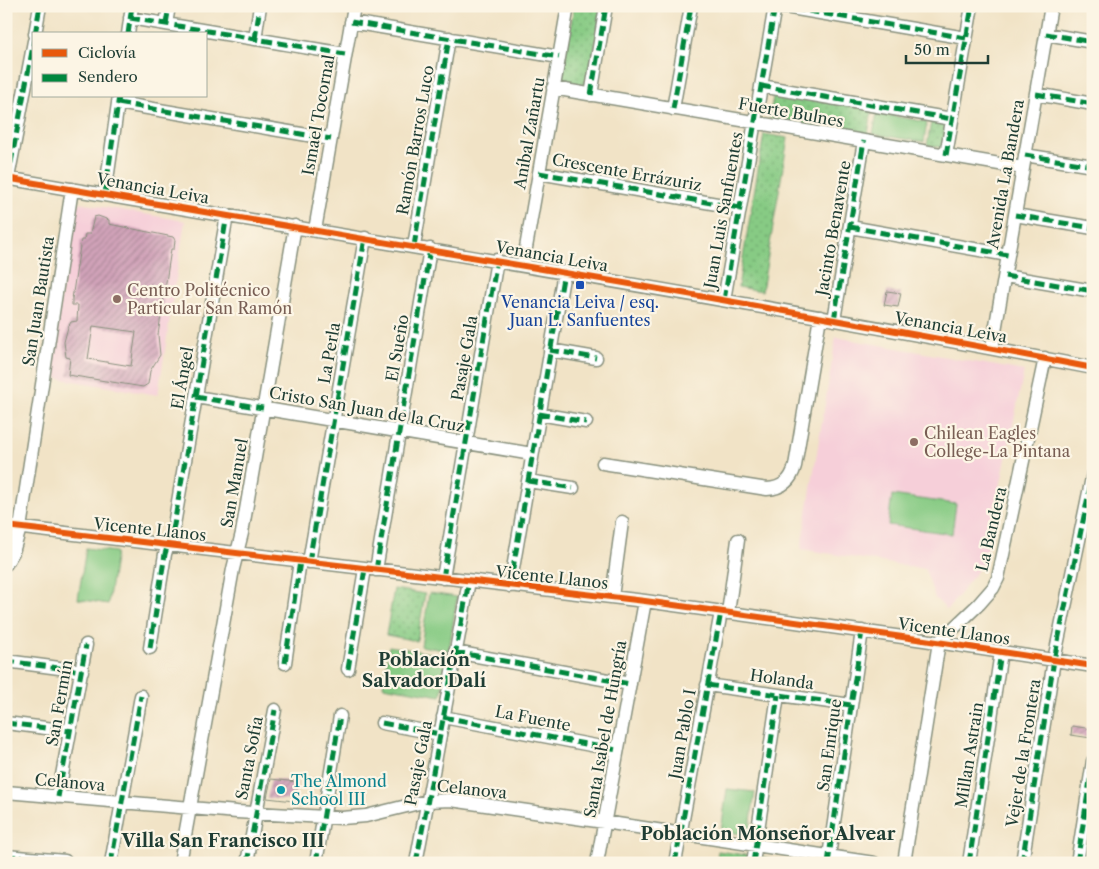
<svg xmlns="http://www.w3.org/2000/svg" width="1099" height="869" viewBox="0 0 1099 869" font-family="'Libre Caslon Text',serif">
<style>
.built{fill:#f6cfd9}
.park{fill:url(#park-dots);stroke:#53845c}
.pitch{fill:#87cb84;stroke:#53845c}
.building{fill:url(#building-hatch);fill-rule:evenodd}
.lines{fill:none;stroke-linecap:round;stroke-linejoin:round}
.minor-casing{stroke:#88907d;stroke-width:15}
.minor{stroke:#fff;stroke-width:12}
.quiet{stroke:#00873e;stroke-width:5;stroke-dasharray:10 5;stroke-linecap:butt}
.cycleway-casing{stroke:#fcf5e5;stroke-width:9}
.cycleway{stroke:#e8590c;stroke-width:6}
.transit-dot{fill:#1a4fb4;stroke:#fcf5e5;stroke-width:2}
.education-dot{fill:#8d6e63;stroke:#fcf5e5;stroke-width:2}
.culture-dot{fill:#0f9aa8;stroke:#fcf5e5;stroke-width:2}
.labels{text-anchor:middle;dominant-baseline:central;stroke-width:4.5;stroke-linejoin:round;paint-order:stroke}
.street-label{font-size:16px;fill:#1f3d34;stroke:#fcf5e5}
.education-label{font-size:16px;fill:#785e54;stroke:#fcf5e5;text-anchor:start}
.transit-label{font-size:16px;fill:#164399;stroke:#fcf5e5}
.culture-label{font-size:16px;fill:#0d838f;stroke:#fcf5e5;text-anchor:start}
.neighbourhood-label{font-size:18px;font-weight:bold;fill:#1f3d34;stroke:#fcf5e5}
</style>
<defs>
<pattern id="park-dots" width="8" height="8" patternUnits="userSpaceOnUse" patternTransform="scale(1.25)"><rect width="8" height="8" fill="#87cb84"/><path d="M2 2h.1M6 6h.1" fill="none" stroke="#6ea66d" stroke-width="1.8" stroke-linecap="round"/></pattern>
<pattern id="building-hatch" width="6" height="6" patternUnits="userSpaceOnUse" patternTransform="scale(1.25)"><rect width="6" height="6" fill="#d1a3b9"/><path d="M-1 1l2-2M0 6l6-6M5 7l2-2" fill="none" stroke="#a98697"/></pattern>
</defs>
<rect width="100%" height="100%" fill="#fcf5e5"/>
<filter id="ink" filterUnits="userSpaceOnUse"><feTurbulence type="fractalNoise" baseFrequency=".02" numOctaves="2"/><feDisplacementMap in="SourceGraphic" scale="10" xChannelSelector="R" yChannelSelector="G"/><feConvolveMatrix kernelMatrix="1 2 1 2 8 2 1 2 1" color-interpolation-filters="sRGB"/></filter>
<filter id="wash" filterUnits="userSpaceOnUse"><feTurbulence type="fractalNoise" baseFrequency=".0096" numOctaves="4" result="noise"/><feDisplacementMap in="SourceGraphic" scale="20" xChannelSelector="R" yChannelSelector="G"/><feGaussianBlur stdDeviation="1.12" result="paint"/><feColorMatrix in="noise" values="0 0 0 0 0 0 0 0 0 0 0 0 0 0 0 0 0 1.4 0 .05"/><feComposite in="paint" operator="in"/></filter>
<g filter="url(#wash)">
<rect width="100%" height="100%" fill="#f1e3c6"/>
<!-- built -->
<path class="built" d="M80,203L185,221L158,395L49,377L74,208Z
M836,337L1024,371L985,561L947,610L935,598L925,569L801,549Z"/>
<!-- park -->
<path class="park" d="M574,6H602L588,88L561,83Z
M774,92L872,110L868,135L769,118Z
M931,122L949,125L944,148L927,145Z
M764,134L788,138L762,291L738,287Z
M394,589L425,594L417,641L386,635Z
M718,851L787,861L786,863H717Z"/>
<!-- pitch -->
<path class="pitch" d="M877,113L927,122L924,142L873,134Z
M892,495L956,504L952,534L888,525Z
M86,548L116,552L108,604L78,599Z
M429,593L457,597L449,651L421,646Z
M389,646L448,656L441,696L383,686Z
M727,789L755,792L749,835L721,831Z"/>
<g id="blocks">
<!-- building -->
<path class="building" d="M98,216L109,220V224L173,237L175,240L174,249H171L158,335L160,355L150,371L148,384L143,387L68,375L70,358L66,357L64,342L68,327L71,322L77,321L78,305H72V299L81,240H84L85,234H90L94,217ZM93,326L136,332L131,366L88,359Z
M887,291L901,293L898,307L884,305Z
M1072,726L1092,729L1091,738L1071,735Z
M271,779L297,782L294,801L267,798Z"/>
</g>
</g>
<g filter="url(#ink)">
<use href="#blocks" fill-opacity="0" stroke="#88907d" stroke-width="1"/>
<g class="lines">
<defs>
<path id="minor" d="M779,6L966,38
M130,18L345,54
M351,22L559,57
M166,24L169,6
M35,34L40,6
M128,34L132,6
M1046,34L1093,42
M255,39L260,6
M761,86L952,119
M553,88L1023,168
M1036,94L1093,104
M591,95L606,6
M118,103L331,139
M673,109L691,6
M946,155L972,6
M1025,155L1093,166
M539,173L740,208
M6,178C368,241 732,298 1093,368
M8,178L34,41
M105,194L119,96
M1015,215L1093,228
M850,227L1008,255
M315,230L354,6
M414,246L449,38
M523,265L568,6
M1005,276L1093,291
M724,300L775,6
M834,320L864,141
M992,348L1051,6
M550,350L596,358
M196,397L532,454
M539,414L586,422
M603,463L767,489C782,488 791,481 795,466L820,317
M528,481L573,488
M6,526L645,601L924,640L1093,666
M309,562L365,238
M6,564L13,552L20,528L72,189
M376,570L430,249
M443,578L497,260
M510,586L564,272
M612,597L622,522
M728,613L738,540
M150,648L165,554L174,525L227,215
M455,652L630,684
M6,661L82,671
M285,663L300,561
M348,669L365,569
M707,685L851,705
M443,717L617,750
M6,723L70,731
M382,723L440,734
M6,792L237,812L342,818L366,816L427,801L451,800L604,822L874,863
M58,797L86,645
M6,856L65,861
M111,863L141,696
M180,863L233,569L242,533L295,226
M247,863L275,710
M316,863L340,716
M416,863L469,581
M597,863L645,601
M675,863L721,612
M753,863L778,695
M828,863L862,631
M904,863L939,642L979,604L993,588L998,578L1045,358
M969,863L1001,652
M1022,863L1054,660L1093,473
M1077,863L1093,761"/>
</defs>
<!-- minor casing -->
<use href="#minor" class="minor-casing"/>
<!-- minor -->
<use href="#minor" class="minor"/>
<!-- quiet -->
<path class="quiet" d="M779,6L966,38
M130,18L345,54
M351,22L559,57
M166,24L169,6
M35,34L40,6
M128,34L132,6
M1046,34L1093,42
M255,39L260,6
M761,86L952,119
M1036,94L1093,104
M591,95L606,6
M118,103L331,139
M673,109L691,6
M946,155L972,6
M1025,155L1093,166
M539,173L740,208
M8,178L34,41
M105,194L119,96
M1015,215L1093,228
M850,227L1008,255
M414,246L449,38
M1005,276L1093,291
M724,300L775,6
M834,320L864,141
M550,350L596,358
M196,397L263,408
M539,414L586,422
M528,481L573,488
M309,562L365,238
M376,570L430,249
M443,578L497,260
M510,586L564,272
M150,648L165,554L174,525L227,215
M455,652L630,684
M6,661L82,671
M285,663L300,561
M348,669L365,569
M707,685L851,705
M443,717L617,750
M6,723L70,731
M382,723L440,734
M58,797L86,645
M6,856L65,861
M111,863L141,696
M247,863L275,710
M316,863L340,716
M416,863L469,581
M675,863L721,612
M753,863L778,695
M828,863L862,631
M969,863L1001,652
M1022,863L1054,660L1093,473
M1077,863L1093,761"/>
<defs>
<path id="cycleway" d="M6,178C368,241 732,298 1093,368
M6,526L645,601L924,640L1093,666"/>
</defs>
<!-- cycleway casing -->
<use href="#cycleway" class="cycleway-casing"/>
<!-- cycleway -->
<use href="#cycleway" class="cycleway"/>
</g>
</g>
<!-- markers -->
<rect class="transit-dot" x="575" y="280" width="10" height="10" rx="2.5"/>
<g class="education-dot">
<circle cx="117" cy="299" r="5"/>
<circle cx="914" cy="442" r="5"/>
</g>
<circle class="culture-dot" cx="281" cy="790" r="5"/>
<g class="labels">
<!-- street labels -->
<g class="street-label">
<text transform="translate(791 112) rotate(10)">Fuerte Bulnes</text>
<text transform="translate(318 115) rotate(-80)">Ismael Tocornal</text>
<text transform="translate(529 133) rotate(-80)">Aníbal Zañartu</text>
<text transform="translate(415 140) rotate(-80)">Ramón Barros Luco</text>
<text transform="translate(627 172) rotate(10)">Crescente Errázuriz</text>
<text transform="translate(1005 174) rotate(-80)">Avenida La Bandera</text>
<text transform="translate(153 188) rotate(10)">Venancia Leiva</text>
<text transform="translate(723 210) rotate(-80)">Juan Luis Sanfuentes</text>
<text transform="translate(833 228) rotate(-80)">Jacinto Benavente</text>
<text transform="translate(552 256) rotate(10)">Venancia Leiva</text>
<text transform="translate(38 301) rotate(-81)">San Juan Bautista</text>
<text transform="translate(951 327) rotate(10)">Venancia Leiva</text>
<text transform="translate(397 348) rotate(-80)">El Sueño</text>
<text transform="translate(329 353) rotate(-80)">La Perla</text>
<text transform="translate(464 358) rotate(-80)">Pasaje Gala</text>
<text transform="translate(182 378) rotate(-80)">El Ángel</text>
<text transform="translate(367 409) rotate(10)">Cristo San Juan de la Cruz</text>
<text transform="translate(234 483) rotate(-80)">San Manuel</text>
<text transform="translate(150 529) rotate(6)">Vicente Llanos</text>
<text transform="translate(991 529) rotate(-77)">La Bandera</text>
<text transform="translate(552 577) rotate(6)">Vicente Llanos</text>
<text transform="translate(954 631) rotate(8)">Vicente Llanos</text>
<text transform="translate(782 679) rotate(8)">Holanda</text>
<text transform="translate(59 703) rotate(-80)">San Fermín</text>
<text transform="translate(533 718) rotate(11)">La Fuente</text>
<text transform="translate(605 729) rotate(-80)">Santa Isabel de Hungría</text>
<text transform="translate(682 734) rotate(-80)">Juan Pablo I</text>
<text transform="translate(829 745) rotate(-82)">San Enrique</text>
<text transform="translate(1023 753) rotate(-81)">Vejer de la Frontera</text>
<text transform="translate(969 755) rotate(-81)">Millan Astrain</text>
<text transform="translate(249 758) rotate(-79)">Santa Sofía</text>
<text transform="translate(418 763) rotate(-79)">Pasaje Gala</text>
<text transform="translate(70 782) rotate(5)">Celanova</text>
<text transform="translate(472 789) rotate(6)">Celanova</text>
</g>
<!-- education labels -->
<g class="education-label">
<text x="127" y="290">Centro Politécnico<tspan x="127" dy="18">Particular San Ramón</tspan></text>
<text x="924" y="433">Chilean Eagles<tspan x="924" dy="18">College-La Pintana</tspan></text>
</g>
<!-- transit labels -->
<g class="transit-label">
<text x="580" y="302">Venancia Leiva / esq.<tspan x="580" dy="18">Juan L. Sanfuentes</tspan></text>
</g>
<!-- culture labels -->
<g class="culture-label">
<text x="291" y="781">The Almond<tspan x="291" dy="18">School III</tspan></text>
</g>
<!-- neighbourhood labels -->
<g class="neighbourhood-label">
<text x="424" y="660">Población<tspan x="424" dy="21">Salvador Dalí</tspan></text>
<text x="768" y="834">Población Monseñor Alvear</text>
<text x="223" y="841">Villa San Francisco III</text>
</g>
</g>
<!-- margin -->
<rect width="1099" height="869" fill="none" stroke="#fcf5e5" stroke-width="25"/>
<!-- legend -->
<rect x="32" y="32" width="175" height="65" fill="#fcf5e5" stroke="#a4ab9e"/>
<rect x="42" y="49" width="25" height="8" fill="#e8590c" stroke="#a4ab9e"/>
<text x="78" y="58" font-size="15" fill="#1f3d34">Ciclovía</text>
<rect x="42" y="74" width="25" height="8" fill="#00873e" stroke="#a4ab9e"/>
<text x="78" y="82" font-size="15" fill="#1f3d34">Sendero</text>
<!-- scale -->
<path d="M906 55v8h82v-8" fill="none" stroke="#1f3d34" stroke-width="2.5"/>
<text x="914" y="55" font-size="15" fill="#1f3d34" stroke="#fcf5e5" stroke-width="4" paint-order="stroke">50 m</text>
</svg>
